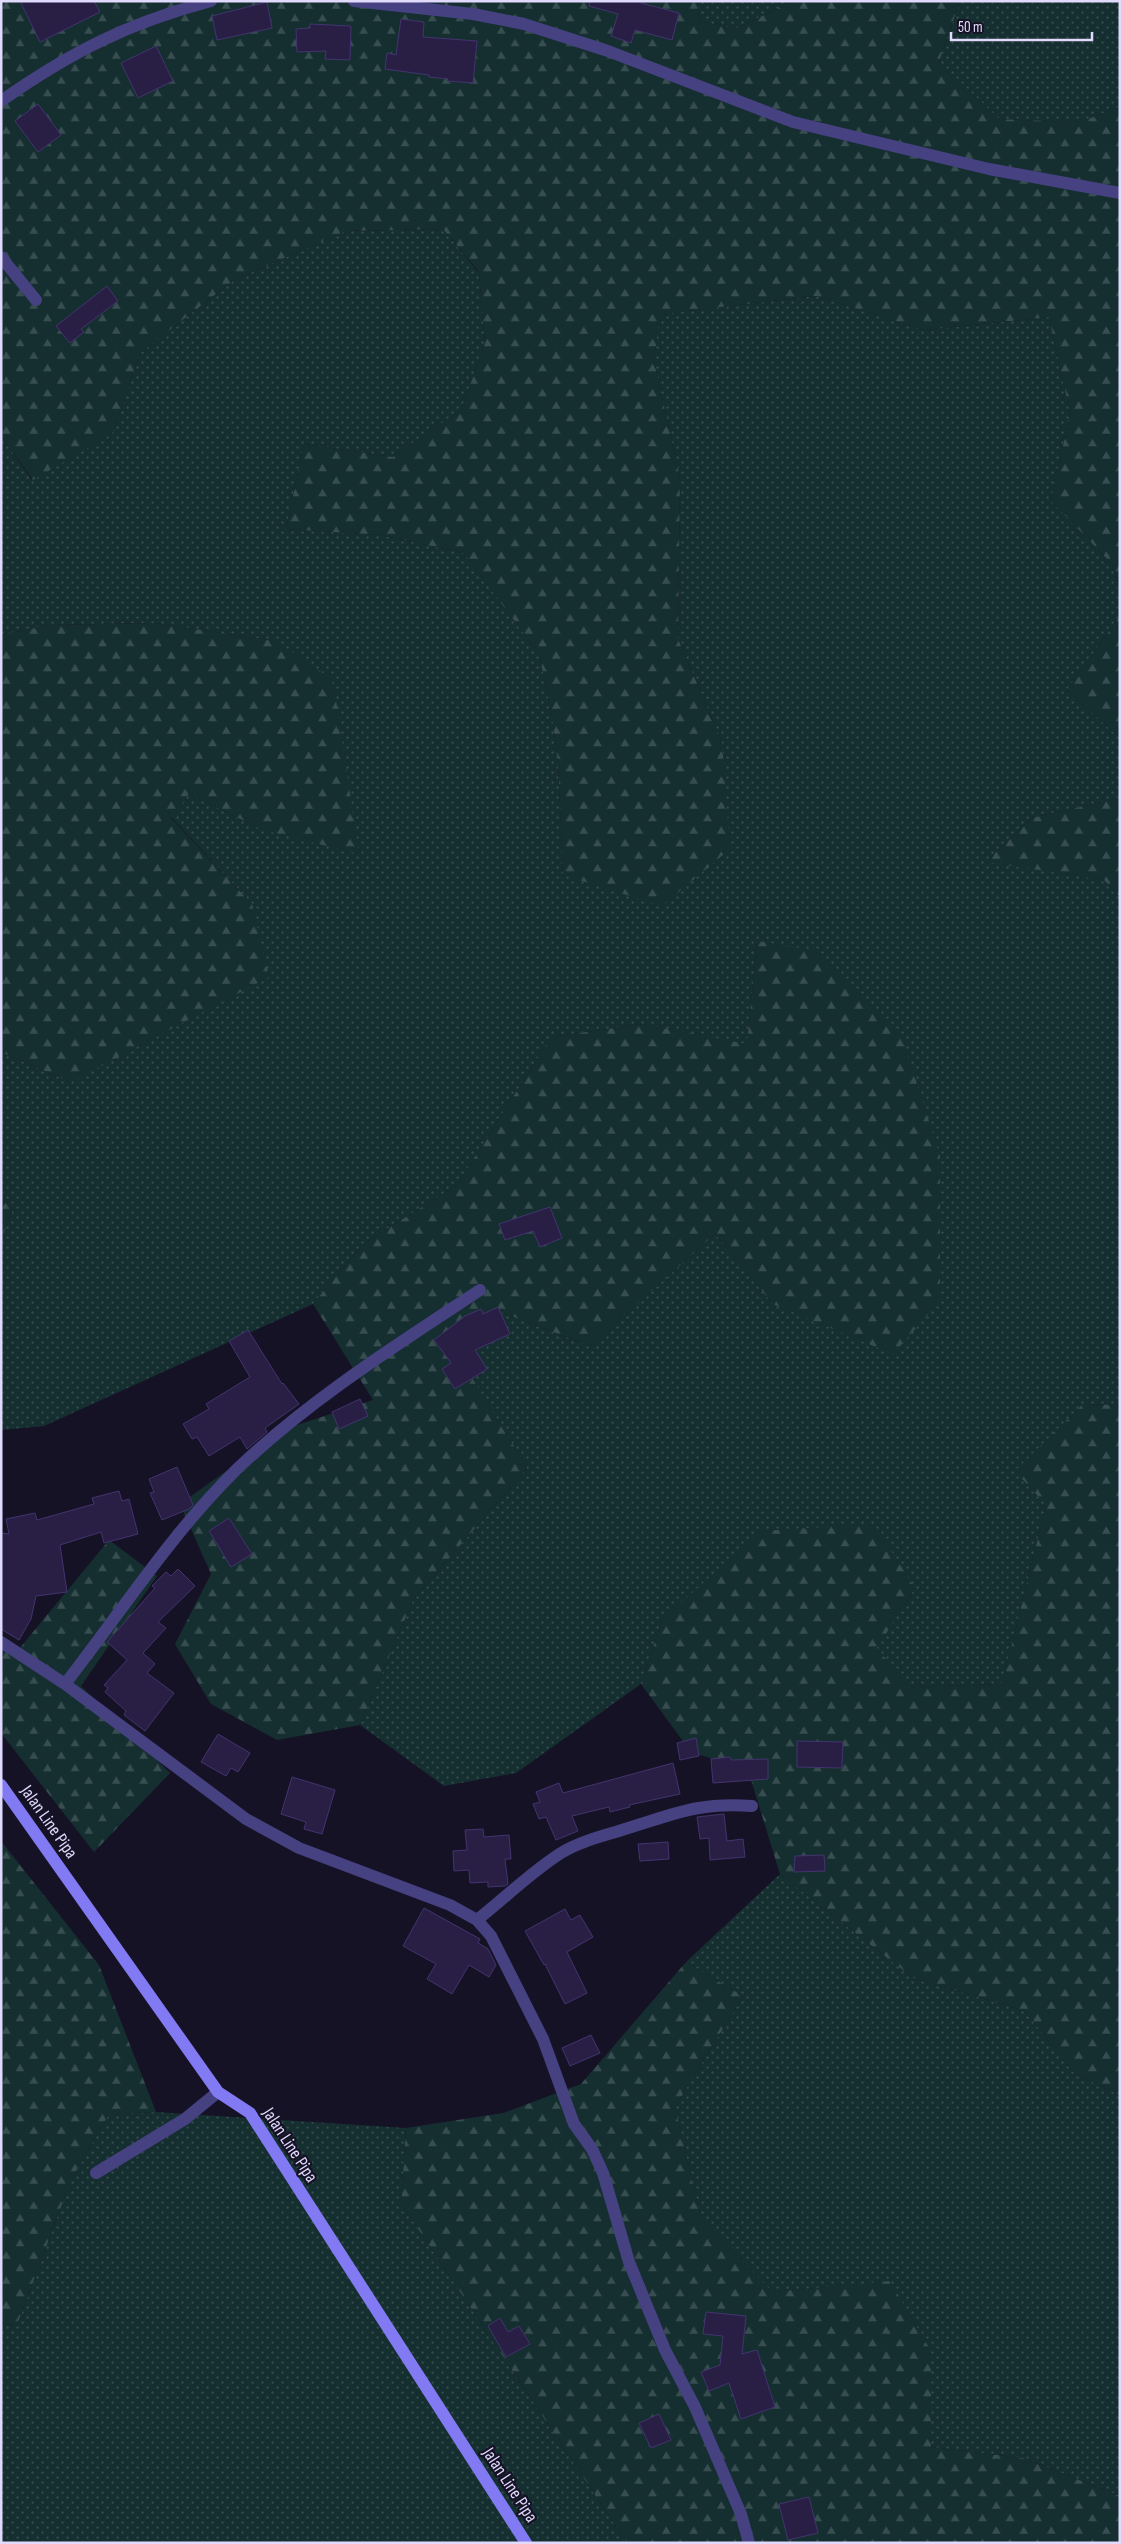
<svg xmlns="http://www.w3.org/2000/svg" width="1121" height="2544" viewBox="0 0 1121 2544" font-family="'Sofia Sans Condensed',sans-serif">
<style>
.green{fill:url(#green-dots)}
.forest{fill:url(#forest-firs)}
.building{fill:#291f45;stroke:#42346f}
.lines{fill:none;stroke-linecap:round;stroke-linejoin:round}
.street{stroke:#464181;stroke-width:12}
.secondary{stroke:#827af3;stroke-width:12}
.labels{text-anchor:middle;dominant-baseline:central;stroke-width:4.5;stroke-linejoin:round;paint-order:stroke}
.street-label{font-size:18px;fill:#e0dafc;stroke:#161226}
</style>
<defs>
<pattern id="green-dots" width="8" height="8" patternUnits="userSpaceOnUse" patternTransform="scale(1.25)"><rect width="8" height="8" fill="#152f30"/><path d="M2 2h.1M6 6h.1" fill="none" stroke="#374d4f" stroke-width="1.8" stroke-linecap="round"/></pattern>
<pattern id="forest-firs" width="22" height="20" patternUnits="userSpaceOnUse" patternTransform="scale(1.25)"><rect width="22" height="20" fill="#152f30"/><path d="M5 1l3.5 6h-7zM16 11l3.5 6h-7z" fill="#374d4f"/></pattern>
</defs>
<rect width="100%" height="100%" fill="#161226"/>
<!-- green -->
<path class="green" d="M697,1H793L735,29L699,21Z
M960,1H1120V107L1080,122L999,119L939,62Z
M443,229L479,273L485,343L461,410L393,457L304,444L286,529L380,535L464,553L539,654L552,716L558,763L563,875L722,742L678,639L680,478L654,361L659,314L816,296L924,330L1049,317L1070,413L1051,501L1114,566L1120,599V616L1067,690L1120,738V798L1031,818L987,861L1104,880L1120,897V1405L1083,1404L1046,1505L1002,1684L908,1687L876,1648L915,1588L662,1620L641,1684L516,1773L444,1786L360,1725L413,1600L527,1468L444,1333L501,1312L590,1346L715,1234L773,1304L757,941L747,1045L642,1024L551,1037L457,1185L363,1244L313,1304L44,1426L1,1430V1240L12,1212L1,1197V1052L71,1082L252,904L171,817L189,794L263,830L276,641L154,623L49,625L1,635V436L32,480L113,433L140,353L234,280L346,231Z
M780,1874L913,1978L1025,2011L1075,2074L1120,2095V2496L1023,2458L931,2447V2351L890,2282L772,2292L701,2219L675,2107L743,1996L686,1962Z
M156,2112L406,2128L401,2203L627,2543H1V2324L17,2325L71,2180L109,2114Z"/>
<!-- forest -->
<path class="forest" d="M1,1H697L699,21L735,29L793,1H960L939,62L999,119L1080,122L1120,107V599L1114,566L1051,501L1070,413L1049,317L924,330L816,296L660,314L654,361L680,478L678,639L722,742L730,849L662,906L563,875L558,763L552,716L539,654L464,553L380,535L286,529L304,444L393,457L461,410L485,343L479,272L443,229L346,231L234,280L140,353L113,433L33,480L1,436Z
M1120,616V738L1067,690Z
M154,623L276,641L333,680L359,854L263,830L189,794L171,818L252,904L269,977L71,1082L1,1052V635L49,625Z
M1120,798V897L1104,880L986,862L1031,818Z
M757,941L817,951L901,1034L940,1156V1301L893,1354L773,1304L715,1234L590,1346L501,1312L444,1332L527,1468L413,1600L360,1725L277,1740L211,1704L175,1644L211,1574L180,1504L285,1429L373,1400L313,1304L363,1244L457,1185L551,1037L642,1024L747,1044Z
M1,1197L12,1212L1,1240Z
M1083,1404L1120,1405V2095L1075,2074L1025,2011L913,1978L780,1874L748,1770L691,1752L641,1684L662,1620L761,1531L874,1524L915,1588L877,1648L908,1687L1002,1684L1046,1505L1015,1471Z
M109,1540L157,1576L81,1686L170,1773L94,1852L1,1733V1639L19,1649Z
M1,1841L99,1965L156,2112L109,2114L71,2180L17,2325L1,2324Z
M686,1962L743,1996L675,2107L701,2219L772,2292L890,2281L931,2351V2447L1023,2458L1120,2496V2543H627L401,2203L406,2128L503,2113L581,2084Z"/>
<!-- building -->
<path class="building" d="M20,1H94L100,12L40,42Z
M590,1H642L641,3L679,13L672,40L635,30L631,43L611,36L618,14L589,6Z
M267,2L272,28L217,40L212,16Z
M401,19L424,22L423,37L477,41L473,83L447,81L448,79L429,77V75L385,69L387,53L396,55Z
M310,24L351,26L350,60L325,59L326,51L297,52L296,29L310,28Z
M156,46L173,81L138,98L121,63Z
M38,104L61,135L38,152L15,121Z
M107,286L118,301L81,329L84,332L70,343L56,326Z
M550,1207L562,1238L540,1247L533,1231L505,1240L499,1224Z
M498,1307L510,1334L475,1350L487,1369L455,1389L442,1369L451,1363L434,1340L465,1316L481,1309L483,1314Z
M248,1330L282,1384L283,1383L299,1404L265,1428L267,1432L247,1449L240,1437L209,1456L197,1437L192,1439L183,1424L209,1409L206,1404L250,1377L229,1341Z
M360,1399L368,1416L339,1429L332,1412Z
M177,1467L193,1505L189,1509L162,1520L150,1493L154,1492L149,1479Z
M119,1491L122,1501L129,1499L138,1534L104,1543L101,1532L60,1545L67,1592L36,1596L31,1619L19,1640L1,1629V1533L9,1534L6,1519L35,1513L37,1520L94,1504L92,1498Z
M229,1518L252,1554L231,1567L209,1531Z
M178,1569L195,1586L158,1622L166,1628L143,1653L155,1664L147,1673L174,1693L145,1731L124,1715L126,1711L105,1692L108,1688L104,1685L127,1660L107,1642L155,1588L152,1586L166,1572L171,1576Z
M218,1734L250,1753L238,1772L231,1768L226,1776L201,1762Z
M696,1738L699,1756L680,1760L677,1743Z
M797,1741L843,1742L842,1768L797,1767Z
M730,1757L731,1760L768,1759V1779L713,1783L711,1759Z
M673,1763L680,1794L629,1805L630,1807L610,1812L609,1807L572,1816L578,1831L556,1840L546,1817L539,1819L533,1804L540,1802L536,1792L559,1783L563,1793Z
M292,1777L335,1790L322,1834L304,1829L306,1822L281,1814Z
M724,1814L727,1841L743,1839L745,1857L710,1860L709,1838L700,1839L697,1817Z
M483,1829L484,1837L509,1835L511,1859H505L508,1884L505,1886L488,1887V1882L470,1883L469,1870L454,1871L453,1851L467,1850L465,1830Z
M668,1842L669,1859L640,1861L638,1844Z
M824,1855L825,1871L794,1872L795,1856Z
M424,1908L480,1939L478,1943L488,1949L496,1965L489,1977L469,1965L452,1994L427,1979L436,1964L403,1946Z
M565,1909L571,1920L580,1915L593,1937L567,1952L587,1993L565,2004L545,1964L544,1965L525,1931Z
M591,2035L600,2053L570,2066L562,2048Z
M706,2312L746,2316L742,2354L757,2350L775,2407L741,2419L729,2383L709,2391L701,2372L720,2365L723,2336L703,2334Z
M500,2318L508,2332L519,2326L530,2344L506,2357L488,2326Z
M659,2414L671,2440L651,2448L639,2423Z
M809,2497L818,2533L788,2540L779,2504Z"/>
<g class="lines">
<!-- street -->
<path class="street" d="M354,1L473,14L524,24L608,51L793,122L989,169L1120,193
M1,101C71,52 128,23 211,1
M1,257L36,300
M1,1642L65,1684L246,1819L299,1848L450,1905L477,1920L491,1936L543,2039L574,2124L592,2149L603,2173L629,2262L665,2350L695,2407L741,2514L749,2543
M65,1684C121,1612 171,1534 236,1470C309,1400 395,1346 480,1290
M477,1920C505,1898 531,1872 561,1853C580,1841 604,1836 625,1829C675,1814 698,1802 752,1806
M96,2173L185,2119L218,2092"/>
<!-- secondary -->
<path class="secondary" d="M1,1785L218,2092L250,2113L526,2543"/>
</g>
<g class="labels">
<!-- street labels -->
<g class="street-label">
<text transform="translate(49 1822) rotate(55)">Jalan Line Pipa</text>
<text transform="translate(290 2145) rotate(57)">Jalan Line Pipa</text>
<text transform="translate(510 2485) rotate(57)">Jalan Line Pipa</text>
</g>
</g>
<!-- border -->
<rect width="1121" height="2544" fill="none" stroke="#e0dafc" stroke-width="5"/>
<!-- scale -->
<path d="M951 32v8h141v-8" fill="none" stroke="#e0dafc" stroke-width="2.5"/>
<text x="958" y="32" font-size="15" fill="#e0dafc" stroke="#161226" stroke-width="4" paint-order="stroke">50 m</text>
</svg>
